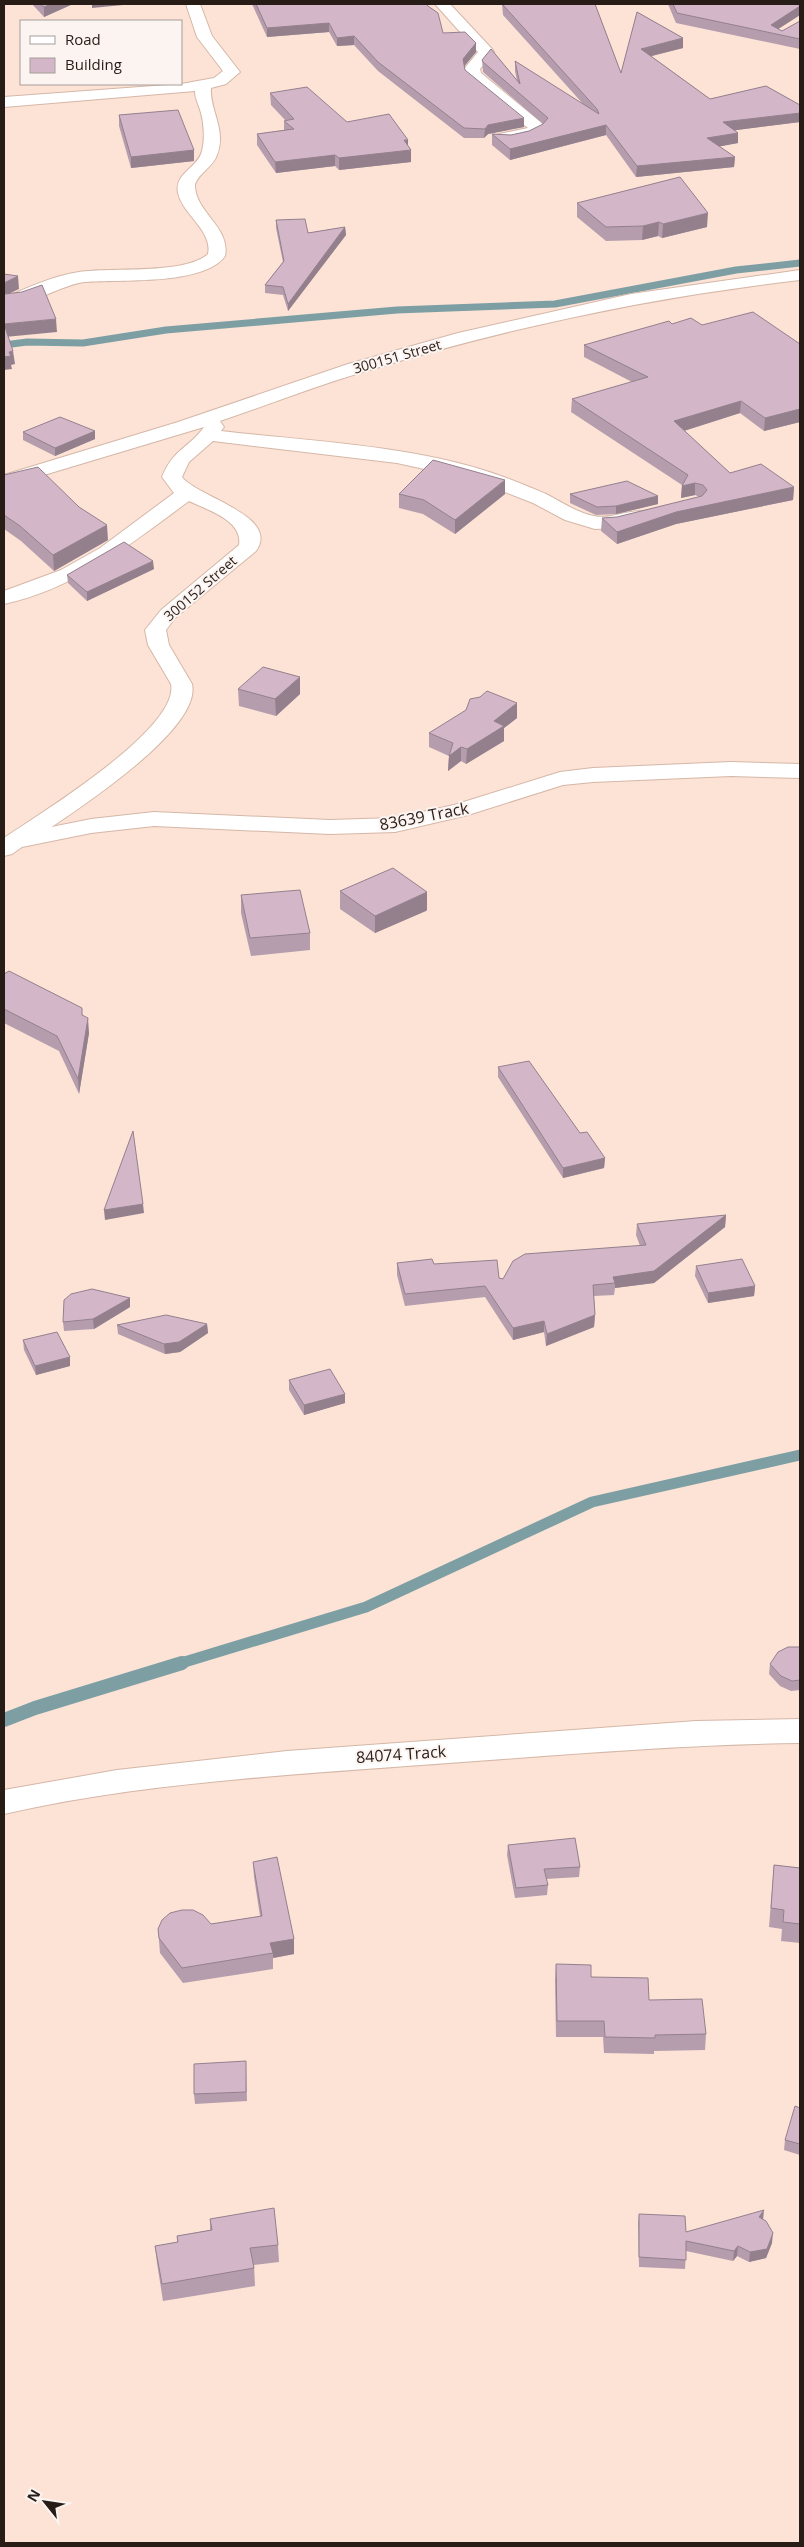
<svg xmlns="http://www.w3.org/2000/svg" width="804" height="2547" viewBox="0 0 804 2547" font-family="'Open Sans',sans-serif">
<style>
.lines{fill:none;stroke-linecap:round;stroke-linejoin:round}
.stream-far2{stroke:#7d9fa4;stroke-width:7}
.stream-far1{stroke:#7d9fa4;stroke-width:11}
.stream{stroke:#7d9fa4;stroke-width:14}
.minor-casing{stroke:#d5b7a7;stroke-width:2}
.tertiary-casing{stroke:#d5b7a7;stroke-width:2}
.minor{fill:#fff;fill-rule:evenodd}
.tertiary{fill:#fff;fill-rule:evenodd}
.wall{fill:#b59dad}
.shaded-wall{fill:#94808d}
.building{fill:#d3b7c9;stroke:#94808d}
.labels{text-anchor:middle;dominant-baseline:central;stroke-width:4;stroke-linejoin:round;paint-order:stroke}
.far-street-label{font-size:14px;fill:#281c17;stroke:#fbf4f1}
.street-label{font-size:16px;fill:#281c17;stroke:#fbf4f1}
</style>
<rect width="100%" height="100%" fill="#fce3d6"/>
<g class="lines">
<!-- stream-far2 -->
<path class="stream-far2" d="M4,345L27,342L83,343L166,330L397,310L555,304L736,270L800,263"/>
<!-- stream-far1 -->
<path class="stream-far1" d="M178,1664L366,1607L592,1502L800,1455"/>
<!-- stream -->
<path class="stream" d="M4,1720L35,1708L182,1663"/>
<defs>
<path id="minor" d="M186,4H200L212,36L240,72L226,84L211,88C209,109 227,130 217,155C213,167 200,172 195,184C194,212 231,227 225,256C204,286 119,279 85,282C63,284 23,309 6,305L4,300L6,297C29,287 53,276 79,272C110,267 185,275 208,254C213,231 183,215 178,193C174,173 198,168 202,151C205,140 204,124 201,113C199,105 195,99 195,91L4,107V97L181,84L214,78L223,71L197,37Z
M435,4H450L492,49L494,52L480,69L481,73L544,125L546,128C537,141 513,144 499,140L497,137L499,134L528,128L467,78L464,69L478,52Z
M800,270V280C651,297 506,328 363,372C315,386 268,405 220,421L224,427L221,431C306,441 405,445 486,471C506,477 527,486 546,494C562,502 577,513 594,516C612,520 629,508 646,512L649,516L646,520L616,528L595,529L565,520L533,503L474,480L397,463L213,441L189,462L182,477C197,497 281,516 256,551L175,618L166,630L169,645L192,684C203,732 60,821 23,846L15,848L7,846L4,842L7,836C41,813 180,728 171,684L148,645L145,630L161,610L239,545C243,520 207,510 189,501C132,543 75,589 4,604V591L61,570L100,548L174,493L162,477C173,449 189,448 204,427L4,487V475L178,422L348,364L458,333L631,294Z
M800,1719V1743C669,1745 538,1757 407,1766C273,1776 135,1784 4,1814V1790L117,1770L287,1751L696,1721Z"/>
<path id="tertiary" d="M731,762L800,764V778L731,776L593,782L563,785L468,815L395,832L330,834L154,826L91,833L22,847L12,854L4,856V838L7,836L91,819L154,812L330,820L395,818L454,805L560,772L593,768Z"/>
</defs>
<!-- minor casing -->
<use href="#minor" class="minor-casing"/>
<!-- tertiary casing -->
<use href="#tertiary" class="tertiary-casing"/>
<!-- minor -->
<use href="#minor" class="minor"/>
<!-- tertiary -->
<use href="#tertiary" class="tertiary"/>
</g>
<!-- wall -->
<path class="wall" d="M32,4H73L44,17Z
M252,4H426L443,33L476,43V52L464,66L465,70L524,127L488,134L484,138H464L378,71L354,45L337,46L329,32L267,37Z
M502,4H595L621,73L637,12L683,38V48L651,56L710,99L766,86L800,105V122L735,130L738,133V143L719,146L735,157L734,167L636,177L606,135L510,160L492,145V134L511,135L529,131L543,124L483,72L482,60L491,49L517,81L515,71V61L584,105L503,15Z
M668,4H800V15L778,29L782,31L800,21V49L676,23Z
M270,93L347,122L408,146L411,150V162L339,170L335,166L276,173L257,145V134L284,130V121H286L271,105Z
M119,115L194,150V161L131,168L119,126Z
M577,203L707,227L662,238L658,236L642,240L606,241L577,217Z
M276,220L308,233L345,227L346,235L288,311L283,295L265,293V285L283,262L276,228Z
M672,324L702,325L800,344V422L764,431L740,413L684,431L730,473L794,487L793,500L676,524L617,544L601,531L602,518L617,517L699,497L695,495L681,498L682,485L571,412L572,399L632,382L584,357V345Z
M95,431V439L55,456L23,440V432Z
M4,475L108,540L54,571L21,541L4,529Z
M399,494H505L455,534L423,514L399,508Z
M570,494L658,496V504L616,514L596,515L570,503Z
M154,569L87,601L68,583L67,575Z
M300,677V694L276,716L239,706L238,689Z
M517,703V718L504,728V741L466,764L461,761L448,771L449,756L429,747V733Z
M340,891L427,910L375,933L340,909Z
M241,895L310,933V950L251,956L241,913Z
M4,974L83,1015L89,1033L79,1094L59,1051L4,1023Z
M498,1067L580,1133L605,1158L604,1168L563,1178L498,1077Z
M726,1215L725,1227L654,1283L615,1288L614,1295L594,1296L595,1315L594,1327L546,1346L544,1332L513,1340L485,1297L405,1306L397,1275V1263L434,1264L503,1279L640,1246L636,1235L637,1224Z
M696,1266L755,1286L754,1296L708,1303L695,1276Z
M130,1298V1307L94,1329L64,1331L63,1322Z
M207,1324L208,1333L180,1352L165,1354L118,1334L117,1325Z
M23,1340L70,1357V1366L36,1375L24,1350Z
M289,1380L345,1403L304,1415L289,1390Z
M800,1647V1690L791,1691L780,1686L769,1674L770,1664Z
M508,1845L580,1867L579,1877L546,1879L548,1885L547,1895L515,1898L507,1855Z
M253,1862L294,1939V1954L273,1958V1969L183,1983L160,1953L158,1929L211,1924L260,1916L254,1877Z
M774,1865L800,1868V1943L781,1941L782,1929L769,1927Z
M556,1964L591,1977L649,2000L706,2034L705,2050L654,2051V2054L604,2053L603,2037H556L555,1980Z
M246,2061L247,2101L195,2104L194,2094Z
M800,2108V2155L784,2150L785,2140Z
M639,2214L686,2232L763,2219L772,2243L766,2258L749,2262L737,2256L733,2261L686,2251L685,2269L639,2267L638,2223Z
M210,2219L278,2245L279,2262L254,2265L255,2286L163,2301L157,2263L155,2246L177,2242V2236L210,2230Z"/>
<!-- shaded-wall -->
<path class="shaded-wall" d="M51,4H73L44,17V7Z
M92,4H123V5L92,8Z
M800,6V15L772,33L771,25Z
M329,23V32L267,37V28Z
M354,36V45L337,46V38Z
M683,38V48L640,59L641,49Z
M476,43V52L463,68V59Z
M800,113V122L722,132L723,122Z
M524,118V127L488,134L484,138L485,129L488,125Z
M606,125V135L510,160V149Z
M738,133V143L707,149V138Z
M404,140H408V151L411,150V162L339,170V158Z
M194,150V161L131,168V157Z
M335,155V166L276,173L275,162Z
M735,157L734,167L636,177L637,166Z
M708,213L707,227L662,238L663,224Z
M659,222L658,236L642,240L643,226Z
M345,227L346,235L288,311V304Z
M18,276L19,289L4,296V297V283Z
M56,319L57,332L5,337L4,324Z
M13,351L15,364L11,365L12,369L4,370V357L9,352Z
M741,401L740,413L674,434V421Z
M800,409V422L764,431L765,418Z
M95,431V439L55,456V448Z
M505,480V494L455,534V520Z
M695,483V495L681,498L682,486Z
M794,487L793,500L676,524L617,544V532L676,512Z
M658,496V504L616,514V506Z
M107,525L108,540L54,571L53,555Z
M153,561L154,569L87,601V592Z
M300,677V694L276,716L275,699Z
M517,703V718L504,728V741L466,764L467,749L494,721Z
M461,747V761L448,771L449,756Z
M427,892V910L426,911L375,933V916Z
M88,1018L89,1033L79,1094L78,1079Z
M605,1158L604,1168L563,1178V1168Z
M143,1204L144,1213L105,1220L104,1210Z
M726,1215L725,1227L654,1283L615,1288V1283L613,1277Z
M755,1286L754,1296L708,1303V1293Z
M130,1298V1307L94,1329L93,1319Z
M595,1315L594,1327L546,1346L547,1334Z
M544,1321V1332L513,1340V1328Z
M207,1324L208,1333L180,1352L165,1354L164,1344Z
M70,1357V1366L36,1375L35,1366Z
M345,1394V1403L304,1415V1405Z
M294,1939V1954L273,1958V1953L270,1943Z
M764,2210L763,2220L759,2217Z
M773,2233L772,2243L766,2258L749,2262L750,2252Z
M738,2246L737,2256L733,2261L734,2251Z"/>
<!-- building -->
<path class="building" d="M40,4H51L44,7Z
M256,4H426L428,6L438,13L443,33L465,32L476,43L463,59L465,70L524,118L488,125L485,129L464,128L378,62L354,36L337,38L329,23L267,28Z
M503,4H595L621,73L637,12L683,38L641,49L710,99L766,86L800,105V113L723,122L738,133L707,138L735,157L637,166L606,125L510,149L492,134L511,135L529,131L543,124L548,118L483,62L482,60L491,49L520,84L515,61L599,114L597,109L503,5Z
M673,4H800V6L771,25L782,31L800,21V39L677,13Z
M307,87L347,122L389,114L408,140H404L411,150L339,158L335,155L275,162L257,134L294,129L284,121L294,119L270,93Z
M178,110L194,150L131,157L119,115Z
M680,177L708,213L663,224L659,222L643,226L606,227L577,203Z
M305,219L308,233L345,227L288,304L283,287L265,285L284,261L276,220Z
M4,274L18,276L4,283Z
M42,285L56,319L4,324L13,351L9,352L11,356L4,357V292L5,294L22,292Z
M753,312L800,344V409L765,418L741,401L674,421L730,473L761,464L794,487L676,512L617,532L602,518L617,517L702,496L707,490L703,485L695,483L682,486L688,475L572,399L648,377L584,345L669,321L672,324L691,318L702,325Z
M60,417L95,431L55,448L23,432Z
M433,460L505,480L455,520L424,500L399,494Z
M38,467L79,507L107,525L53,555L20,526L4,515V475Z
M627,481L658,496L616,506L597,507L570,494Z
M124,542L153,561L87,592L67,575Z
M263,667L300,677L275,699L238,689Z
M487,691L517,703L494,721L504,726L467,749L461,747L449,756L453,743L429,733L466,710L470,699L480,697Z
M393,868L427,892L375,916L340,891Z
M300,890L310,933L250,938L241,895Z
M9,971L82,1008V1015L88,1018L78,1079L57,1036L4,1009V974Z
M529,1061L580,1133L587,1132L605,1158L563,1168L498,1067Z
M133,1131L143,1204L104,1210Z
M726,1215L654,1271L613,1277L615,1283L593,1285L595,1315L547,1334L544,1321L513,1328L485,1286L405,1294L397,1263L432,1259L434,1264L497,1260L499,1278L503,1279L513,1261L525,1254L646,1245L637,1224Z
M742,1259L755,1286L708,1293L696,1266Z
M92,1289L130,1298L93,1319L63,1322L64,1300L71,1294Z
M166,1315L207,1324L179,1342L164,1344L117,1325Z
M57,1332L70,1357L35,1366L23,1340Z
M330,1369L345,1394L304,1405L289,1380Z
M788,1647H800V1680L792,1681L781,1676L770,1664L778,1652Z
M575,1838L580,1867L544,1869L548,1885L516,1888L508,1845Z
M277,1857L294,1939L270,1943L273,1953L182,1968L159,1938L158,1929L162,1920L170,1913L182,1910H193L203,1915L211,1924L262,1916L253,1862Z
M774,1865L800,1868V1924L783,1922L784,1910L771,1908Z
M556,1964L591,1965V1977L648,1978L649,2000L702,1999L706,2034L655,2035V2038L605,2037L604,2021H557Z
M246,2061V2092L194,2094V2064Z
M795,2106L800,2108V2144L785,2140Z
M274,2208L278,2245L250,2248L254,2268L162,2284L155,2246L178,2242L177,2236L212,2230L210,2219Z
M764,2210L759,2217L766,2221L773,2233L767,2249L750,2252L738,2246L734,2251L686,2241V2260L639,2257V2214L685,2216L686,2232Z"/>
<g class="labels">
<!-- far-street labels -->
<g class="far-street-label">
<text transform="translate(397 356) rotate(-16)">300151 Street</text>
<text transform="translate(200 588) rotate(-41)">300152 Street</text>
</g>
<!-- street labels -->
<g class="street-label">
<text transform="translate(424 816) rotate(-11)">83639 Track</text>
<text transform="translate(401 1754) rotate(-4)">84074 Track</text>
</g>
</g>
<!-- border -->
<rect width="804" height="2547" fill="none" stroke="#281c17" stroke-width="10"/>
<!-- legend -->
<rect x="20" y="20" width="162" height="65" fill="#fbf4f1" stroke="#a79e9a"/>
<rect x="30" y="36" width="25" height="8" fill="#ffffff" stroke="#a79e9a"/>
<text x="65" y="45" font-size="15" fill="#281c17">Road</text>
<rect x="30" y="58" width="25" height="15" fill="#d3b7c9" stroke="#a79e9a"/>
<text x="65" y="70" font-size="15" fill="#281c17">Building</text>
<!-- north arrow -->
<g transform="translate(45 2502) rotate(300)" stroke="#fbf4f1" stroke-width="4" paint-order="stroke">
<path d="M0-4L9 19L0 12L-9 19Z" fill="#281c17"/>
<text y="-8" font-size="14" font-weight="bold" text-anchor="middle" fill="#281c17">N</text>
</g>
</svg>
